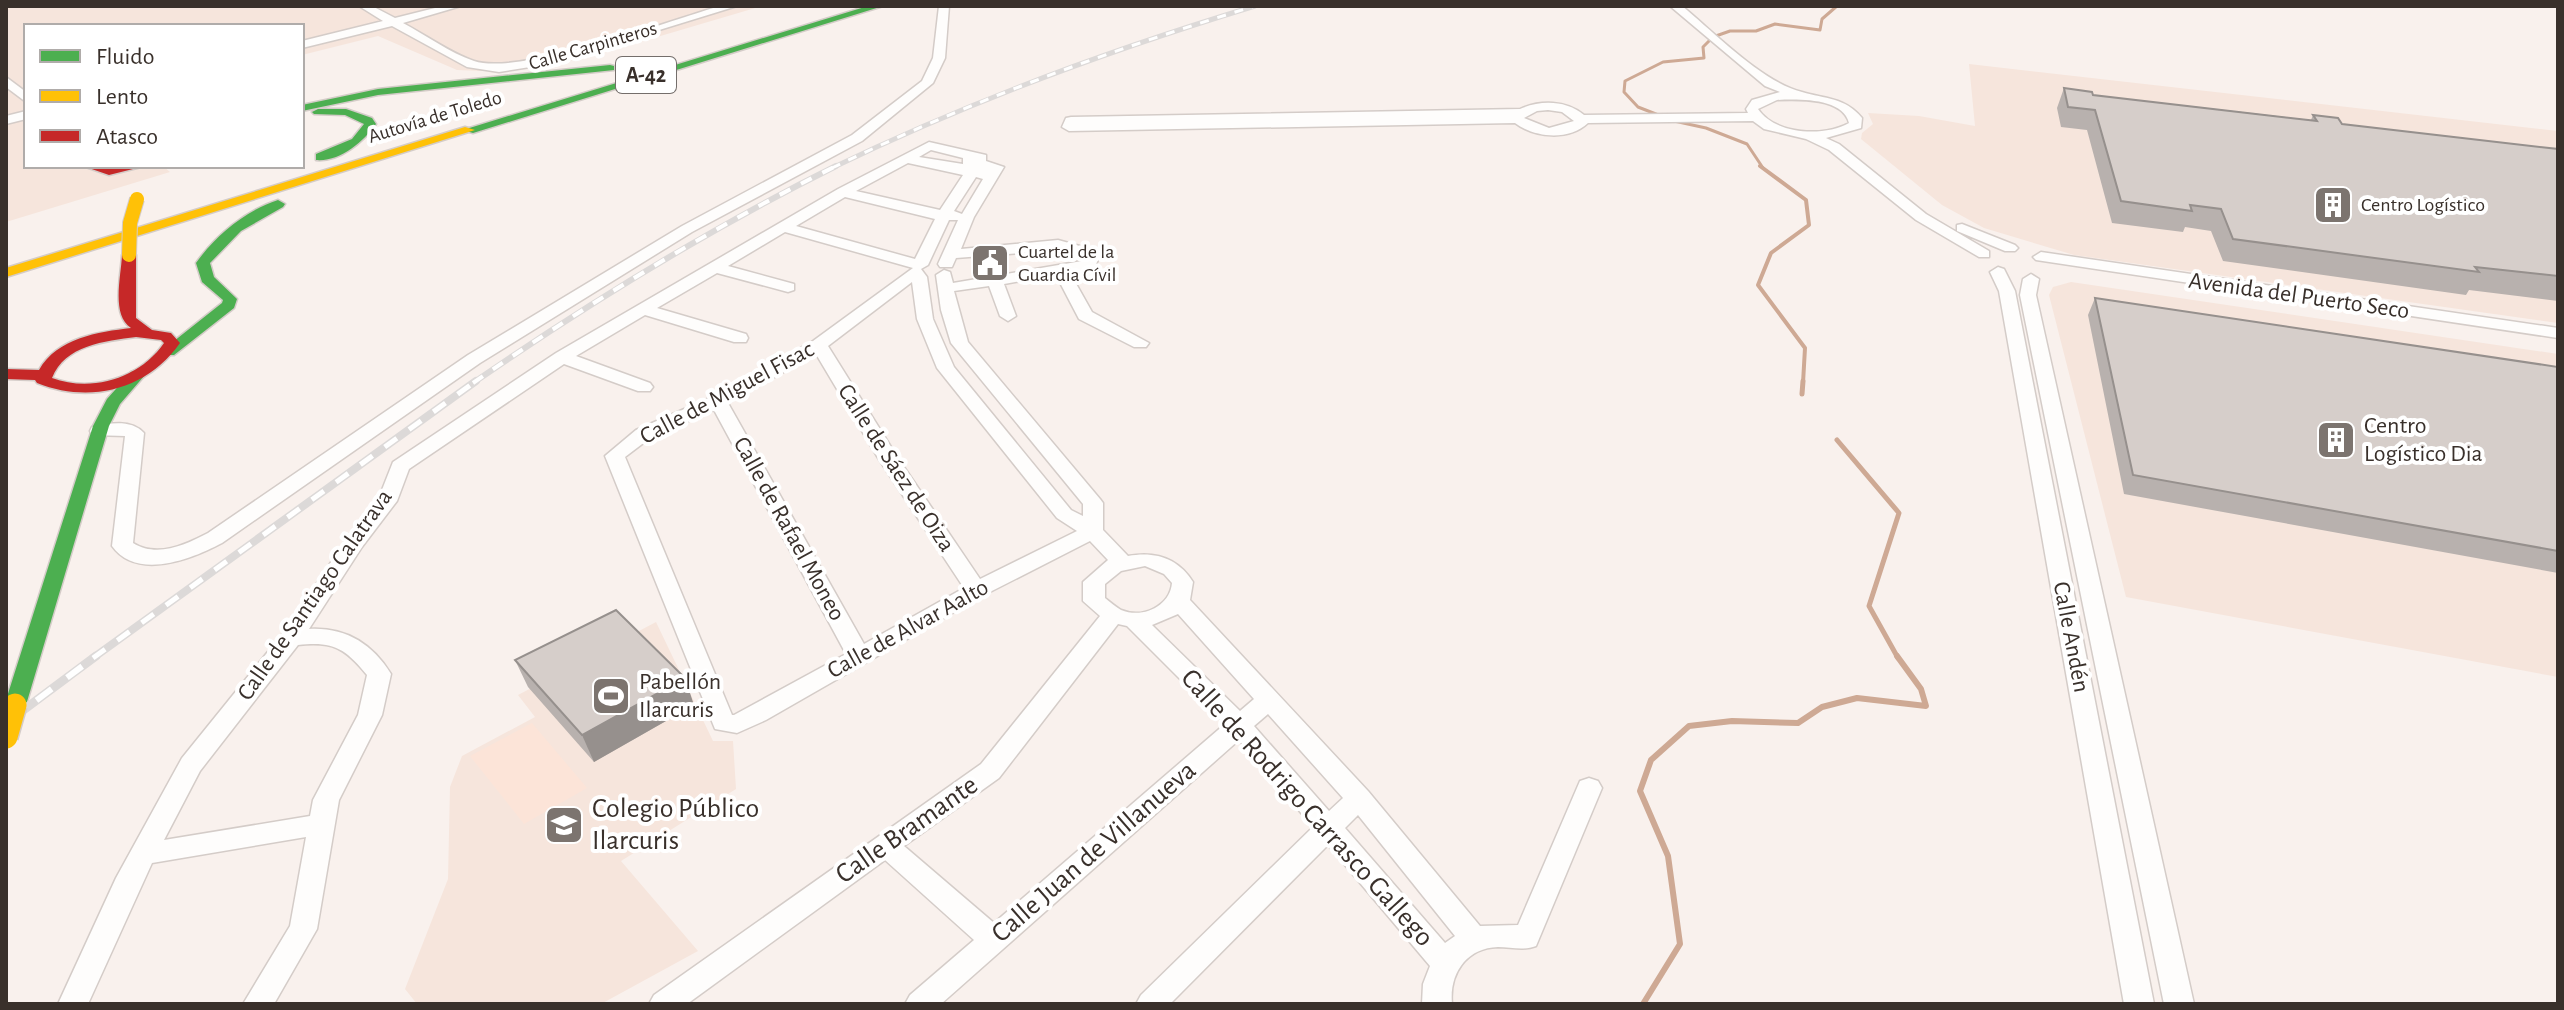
<svg xmlns="http://www.w3.org/2000/svg" width="2564" height="1010" font-family="'Alegreya Sans',sans-serif">
<style>
.built{fill:#f6e5dc}
.green{fill:#fce4d8}
.lines{fill:none;stroke-linecap:round;stroke-linejoin:round}
.stream-far3{stroke:#cea994;stroke-width:3}
.stream-far2{stroke:#cea994;stroke-width:4}
.stream-far1{stroke:#cea994;stroke-width:5}
.stream{stroke:#cea994;stroke-width:6}
.street-casing{stroke:#d4ccc8;stroke-width:3}
.fast-casing{stroke:#d4ccc8;stroke-width:3}
.slow-casing{stroke:#d4ccc8;stroke-width:3}
.jam-casing{stroke:#d4ccc8;stroke-width:3}
.street{fill:#fefdfc;fill-rule:evenodd}
.fast{fill:#4caf50;fill-rule:evenodd}
.slow{fill:#ffc107;fill-rule:evenodd}
.jam{fill:#c62828;fill-rule:evenodd}
.rail-far3-casing{stroke:#dcd9d8;stroke-width:5}
.rail-far2-casing{stroke:#dcd9d8;stroke-width:6}
.rail-far1-casing{stroke:#dcd9d8;stroke-width:8}
.rail-casing{stroke:#dcd9d8;stroke-width:9}
.rail-far3{stroke:#fff;stroke-width:3;stroke-dasharray:9;stroke-linecap:butt}
.rail-far2{stroke:#fff;stroke-width:4;stroke-dasharray:12;stroke-linecap:butt}
.rail-far1{stroke:#fff;stroke-width:5;stroke-dasharray:15;stroke-linecap:butt}
.rail{stroke:#fff;stroke-width:6;stroke-dasharray:19;stroke-linecap:butt}
.slow-bridge-far1-casing{stroke:#d4ccc8;stroke-width:16;stroke-linecap:butt}
.slow-bridge-casing{stroke:#d4ccc8;stroke-width:26;stroke-linecap:butt}
.slow-bridge-far1{stroke:#ffc107;stroke-width:14}
.slow-bridge{stroke:#ffc107;stroke-width:23}
.wall{fill:#b8b1ae}
.shaded-wall{fill:#96908d}
.building{fill:#d6ceca;stroke:#96908d;stroke-width:2}
.labels{text-anchor:middle;dominant-baseline:central;stroke-width:8;stroke-linejoin:round;paint-order:stroke}
.far-street-label{font-size:20px;fill:#39302b;stroke:#fff}
.far-poi-label{font-size:20px;fill:#39302b;stroke:#fff;text-anchor:start}
.shield{fill:#fff;stroke:#746e6b;stroke-width:2}
.shield-label{font-size:22px;font-weight:bold;fill:#39302b}
.street-label{font-size:24px;fill:#39302b;stroke:#fff}
.poi-label{font-size:24px;fill:#39302b;stroke:#fff;text-anchor:start}
.near-street-label{font-size:28px;fill:#39302b;stroke:#fff}
.near-poi-label{font-size:28px;fill:#39302b;stroke:#fff;text-anchor:start}
</style>
<rect width="100%" height="100%" fill="#f9f1ed"/>
<path class="built" d="M6 6H762L586 58 521 69 482 71 457 70 378 36 302 55V26H26V166H163L170 172 6 222Z
M1969 64 2558 131V323L2074 255 1984 228 1942 205 1861 139 1862 133 1873 124 1868 113 1919 116 1975 126Z
M2071 282 2558 354V677L2126 597 2049 295 2053 287Z
M656 622 713 741H733L736 789 621 861 698 951 601 1004H417L405 989 448 879 450 787 462 756 535 717 518 695Z"/>
<path class="green" d="M532 723 587 788 524 824 470 756Z"/>
<g class="lines">
<path class="stream-far3" d="M1661 116 1638 107 1624 92 1625 81 1663 62 1704 58 1703 47 1713 37 1730 31H1756L1775 24 1820 30 1822 19 1837 6
M1674 121 1706 128 1747 144 1763 168"/>
<path class="stream-far2" d="M1760 166 1806 200 1809 225 1771 253 1758 285 1805 348 1803 383"/>
<path class="stream-far1" d="M1802 394 1803 381
M1837 440 1899 513 1869 606 1898 658"/>
<path class="stream" d="M1643 1004 1680 944 1668 856 1640 791 1651 760 1689 726 1732 721 1798 723 1822 707 1857 698 1926 706 1921 689 1897 656"/>
<g class="street-casing">
<path id="street" d="M359 6H372L395 18 443 6H461L403 23C426 35 450 53 474 61 519 76 669 21 720 6H737L549 64 499 72 467 67 392 26 302 48V41L383 21Z
M939 6H949L945 58 933 83 862 141 692 232 480 363 222 543C192 559 137 581 112 546L125 436 92 435 90 431 92 427C110 423 131 419 144 433L133 543C157 558 185 545 208 533L468 355 682 226 852 135 922 81 933 58Z
M1670 6H1682C1715 33 1762 82 1802 92 1825 99 1845 97 1862 118L1861 128 1826 138 1839 144 1926 214 1989 251V257H1979L1916 220 1829 150 1806 139 1764 129 1753 121 1588 123C1569 141 1535 138 1515 123L1069 131 1062 127 1066 118 1071 117 1520 109C1540 100 1566 100 1584 115L1748 113 1746 109 1752 100 1780 92 1765 86ZM1777 100C1799 99 1843 98 1849 123 1824 137 1776 135 1758 109ZM1548 110 1562 112 1574 121 1549 128 1524 118 1537 111Z
M6 77 26 92V102L6 87Z
M26 111V119L6 124V116Z
M929 142 986 155V161L1004 167 974 217 961 249 1058 240 1098 251 1101 254 1094 268 1070 273 1092 312 1149 343 1146 347H1134L1079 319 1056 275 1004 284 1016 316 1008 321 1000 316 989 286 954 291 968 342 1100 499 1103 503V530L1128 556C1155 551 1178 558 1193 582L1190 600 1368 791 1480 926 1518 925 1580 781 1589 778 1598 781 1602 788 1536 946C1523 951 1511 947 1498 947 1466 948 1449 974 1452 1004H1422L1423 984 1430 966 1328 845 1170 1004H1136L1141 995 1313 827 1239 740 941 1004H905L910 995 974 940 885 860 687 1004H649L654 995 981 764 1100 616 1083 601V582L1108 560 1090 541 984 595 766 720 737 733 715 729 605 456 636 430 712 397 813 341 913 268 785 232 728 266 794 284V290L788 292 717 273 657 308 746 334 748 338 746 342H734L645 315 576 356 650 383 653 387 650 391H638L564 364 409 469 397 501 362 547 309 629C344 627 372 643 391 674L382 715 339 800 317 929 274 1004H243L290 926 306 837 152 863 88 1004H58L116 878 182 758 283 633 348 537 378 500 393 462 556 353 838 189ZM931 150 963 158V164L969 165 919 157ZM908 163 963 175 940 210 856 191ZM976 177 983 179 962 214 954 211ZM845 197 935 219 915 259 796 226ZM949 220H958L938 264 940 267H952L956 258 1058 250 1084 256 1082 261 953 283 950 272 944 270 936 275 941 310 951 343 1083 504V516L1071 510 954 367 933 319 927 277 921 269 928 265ZM912 282 917 319 937 368 1057 518 1077 531 980 579 898 458 828 346ZM816 354 878 458 964 588 864 644 728 403ZM714 410 846 654 734 715H732L625 457 650 438ZM1145 566 1164 574 1172 583C1170 606 1143 619 1121 610 1116 607 1110 602 1105 598V584L1121 571ZM1178 614 1254 699 1240 711 1152 625ZM1118 624 1127 626 1225 724 994 923 904 846 999 778ZM298 645C333 641 345 648 367 675L358 715 313 800 310 816 164 840 200 771ZM1268 714 1343 798 1329 811 1254 726ZM1358 815 1455 936 1445 943 1345 828Z
M1962 224 2015 245 2018 248 2015 251H2005L1957 231V225Z
M2041 252 2558 328V338L2036 260 2033 257Z
M1998 267 2004 269 2015 291 2154 1004H2124L1999 291 1990 272Z
M2031 274 2039 279 2036 295 2194 1004H2164L2020 295 2023 279Z"/>
</g>
<g class="fast-casing">
<path id="fast" d="M868 6H883L473 133 463 130Z
M610 65 614 66V70L378 95 302 111V105L378 89Z
M318 109H346L372 118 376 124C363 142 340 162 316 160V154L352 139 364 124 345 115 314 114 312 112Z
M278 200 285 204 283 207 241 231 210 263 214 277 237 299 234 308 174 355H164L161 352 164 349 222 303 223 300 202 282 196 263C216 235 245 211 278 200Z
M137 370 145 375 120 404 109 426 26 705 23 710 15 713 7 710 6 700 93 426 107 399 131 372Z"/>
</g>
<g class="slow-casing">
<path id="slow" d="M465 127 475 130 6 277V268Z"/>
</g>
<g class="jam-casing">
<path id="jam" d="M83 166H145L109 175Z
M129 251 136 255V318L152 330 171 333 180 343C147 390 90 404 37 383L35 380 6 379V369L39 370C57 338 98 332 131 328 111 315 121 277 122 255ZM136 337 161 340 164 343C140 378 92 393 52 378 65 345 105 341 136 337Z"/>
</g>
<use href="#street" class="street"/>
<use href="#fast" class="fast"/>
<use href="#slow" class="slow"/>
<use href="#jam" class="jam"/>
<g class="rail-far3-casing">
<path id="rail-far3" d="M832 168C968 102 1110 50 1255 6"/>
</g>
<g class="rail-far2-casing">
<path id="rail-far2" d="M473 383C589 303 709 229 836 166"/>
</g>
<g class="rail-far1-casing">
<path id="rail-far1" d="M93 658 476 381"/>
</g>
<g class="rail-casing">
<path id="rail" d="M6 723 96 656"/>
</g>
<use href="#rail-far3" class="rail-far3"/>
<use href="#rail-far2" class="rail-far2"/>
<use href="#rail-far1" class="rail-far1"/>
<use href="#rail" class="rail"/>
<g class="slow-bridge-far1-casing">
<path id="slow-bridge-far1" d="M129 255 130 223 137 199"/>
</g>
<g class="slow-bridge-casing">
<path id="slow-bridge" d="M6 737 15 705"/>
</g>
<use href="#slow-bridge-far1" class="slow-bridge-far1"/>
<use href="#slow-bridge" class="slow-bridge"/>
</g>
<path class="wall" d="M2064 88 2093 95 2311 120 2313 115 2342 124 2558 149V301L2469 290 2466 295 2223 261 2211 231 2185 227 2183 232 2112 223 2087 130 2061 127 2057 108Z
M2095 298 2558 367V573L2124 494 2088 315Z
M515 660 694 705 594 762 528 687Z"/>
<path class="shaded-wall" d="M685 678 694 705 594 762 582 735Z"/>
<path class="building" d="M2064 88 2092 92 2093 95 2317 121 2313 115 2338 118 2342 124 2558 149V276L2475 267 2479 272 2233 239 2221 209 2190 205 2192 211 2121 201 2095 110 2068 107Z
M2095 298 2558 367V551L2133 475Z
M616 610 685 678 582 735 515 660Z"/>
<defs>
<g id="building-square" transform="scale(2)"><rect x="-9" y="-9" width="18" height="18" rx="4" fill="#7c746f" stroke="#fff"/><path d="M-4-6H4V6H1V3H-1V6H-4ZM-2.5-4.3h1.7v1.8h-1.7ZM.8-4.3h1.7v1.8H.8ZM-2.5-1h1.7V.8h-1.7ZM.8-1h1.7V.8H.8Z" fill="#fff"/></g>
<g id="civic-square" transform="scale(2)"><rect x="-9" y="-9" width="18" height="18" rx="4" fill="#7c746f" stroke="#fff"/><path d="M-.6-6.5H3V-4.5H.6V-3L4-1V1h2V6H-6V1h2V-1L-.6-3ZM-1.2 2.5V6h2.4V2.5Z" fill="#fff"/></g>
<g id="stadium-square" transform="scale(2)"><rect x="-9" y="-9" width="18" height="18" rx="4" fill="#7c746f" stroke="#fff"/><path d="M0-5a6.5 5 0 1 0 0 10a6.5 5 0 1 0 0-10ZM-3.5-1.8h7v3.6h-7Z" fill="#fff"/></g>
<g id="school-square" transform="scale(2)"><rect x="-9" y="-9" width="18" height="18" rx="4" fill="#7c746f" stroke="#fff"/><path d="M0-5L7-2L0 1L-7-2ZM-4 1L0 2.5L4 1V4Q0 6-4 4Z" fill="#fff"/></g>
</defs>
<g fill-rule="evenodd">
<use href="#building-square" x="2333" y="205"/>
<use href="#civic-square" x="990" y="263"/>
<use href="#building-square" x="2336" y="440"/>
<use href="#stadium-square" x="611" y="696"/>
<use href="#school-square" x="564" y="825"/>
</g>
<g class="labels">
<g class="far-street-label">
<text transform="translate(593 46) rotate(-16)">Calle Carpinteros</text>
<text transform="translate(435 117) rotate(-17)">Autovía de Toledo</text>
</g>
<g class="far-poi-label">
<text x="2361" y="205">Centro Logístico</text>
<text x="1018" y="252">Cuartel de la<tspan x="1018" dy="23">Guardia Cívil</tspan></text>
</g>
<rect class="shield" x="616" y="57" width="60" height="36" rx="6"/>
<g class="shield-label">
<text x="646" y="75">A-42</text>
</g>
<g class="street-label">
<text transform="translate(2299 296) rotate(8)">Avenida del Puerto Seco</text>
<text transform="translate(727 393) rotate(-28)">Calle de Miguel Fisac</text>
<text transform="translate(896 468) rotate(57)">Calle de Sáez de Oiza</text>
<text transform="translate(789 529) rotate(61)">Calle de Rafael Moneo</text>
<text transform="translate(315 595) rotate(-55)">Calle de Santiago Calatrava</text>
<text transform="translate(908 629) rotate(-29)">Calle de Alvar Aalto</text>
<text transform="translate(2071 637) rotate(79)">Calle Andén</text>
</g>
<g class="poi-label">
<text x="2364" y="426">Centro<tspan x="2364" dy="28">Logístico Dia</tspan></text>
<text x="639" y="682">Pabellón<tspan x="639" dy="28">Ilarcuris</tspan></text>
</g>
<g class="near-street-label">
<text transform="translate(1307 808) rotate(48)">Calle de Rodrigo Carrasco Gallego</text>
<text transform="translate(907 830) rotate(-35)">Calle Bramante</text>
<text transform="translate(1094 852) rotate(-41)">Calle Juan de Villanueva</text>
</g>
<g class="near-poi-label">
<text x="592" y="809">Colegio Público<tspan x="592" dy="32">Ilarcuris</tspan></text>
</g>
</g>
<rect width="2564" height="1010" fill="none" stroke="#39302b" stroke-width="16"/>
<rect x="24" y="24" width="280" height="144" fill="#ffffff" stroke="#b0acaa" stroke-width="2"/>
<rect x="40" y="50" width="40" height="12" fill="#4caf50" stroke="#b0acaa" stroke-width="2"/>
<text x="96" y="64" font-size="24" fill="#39302b">Fluido</text>
<rect x="40" y="90" width="40" height="12" fill="#ffc107" stroke="#b0acaa" stroke-width="2"/>
<text x="96" y="104" font-size="24" fill="#39302b">Lento</text>
<rect x="40" y="130" width="40" height="12" fill="#c62828" stroke="#b0acaa" stroke-width="2"/>
<text x="96" y="144" font-size="24" fill="#39302b">Atasco</text>
</svg>
